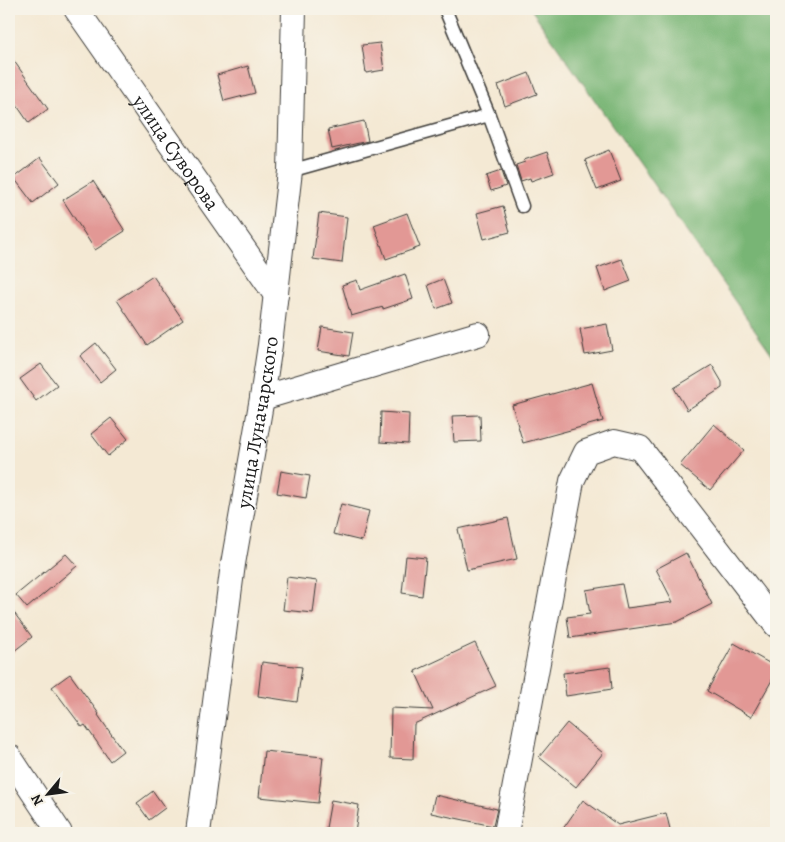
<svg xmlns="http://www.w3.org/2000/svg" width="785" height="842" font-family="Alegreya,serif">
<style>
.forest{fill:#78b575;stroke:#4a6848}
.building{fill:#e29895}
.lines{fill:none;stroke-linecap:round;stroke-linejoin:round}
.lane-casing{stroke:#3c3b38;stroke-width:15}
.street-casing{stroke:#3c3b38;stroke-width:26}
.lane{stroke:#fff;stroke-width:12}
.street{stroke:#fff;stroke-width:24}
.labels{text-anchor:middle;dominant-baseline:central;stroke-width:4;stroke-linejoin:round;paint-order:stroke}
.street-label{font-size:20px;fill:#1c1c1c;stroke:#f7f3e8}
</style>
<rect width="100%" height="100%" fill="#f7f3e8"/>
<filter id="ink" filterUnits="userSpaceOnUse"><feTurbulence type="fractalNoise" baseFrequency=".02" numOctaves="2"/><feDisplacementMap in="SourceGraphic" scale="10" xChannelSelector="R" yChannelSelector="G"/><feConvolveMatrix kernelMatrix="1 2 1 2 8 2 1 2 1" color-interpolation-filters="sRGB"/></filter>
<filter id="wash" filterUnits="userSpaceOnUse"><feTurbulence type="fractalNoise" baseFrequency=".0096" numOctaves="4" result="noise"/><feDisplacementMap in="SourceGraphic" scale="20" xChannelSelector="R" yChannelSelector="G"/><feGaussianBlur stdDeviation="1.12" result="paint"/><feColorMatrix in="noise" values="0 0 0 0 0 0 0 0 0 0 0 0 0 0 0 0 0 1.4 0 .05"/><feComposite in="paint" operator="in"/></filter>
<g filter="url(#wash)">
<rect width="100%" height="100%" fill="#f4e9d4"/>
<path class="forest" d="M531 9H776V360Z"/>
<g id="blocks">
<path class="building" d="M380 43 384 70 366 73 362 45Z
M9 54 48 109 29 123 9 94Z
M248 66 255 93 224 101 217 75Z
M529 73 537 94 505 106 498 85Z
M364 121 368 141 332 149 328 129Z
M609 150 621 181 597 190 585 160Z
M547 152 554 173 531 181 530 178 521 181 516 165 525 162 524 160Z
M40 158 59 183 33 203 14 178Z
M501 171 506 186 491 191 486 176Z
M93 181 125 231 95 250 63 200Z
M503 206 510 232 484 239 477 213Z
M319 213 347 217 342 263 313 259Z
M407 213 420 247 386 259 374 225Z
M622 259 631 281 605 291 597 268Z
M405 274 413 299 383 309V307L351 316 342 285 357 280 360 290Z
M153 276 183 320 147 345 117 300Z
M443 279 452 303 436 309 428 285Z
M607 324 612 350 585 355 580 329Z
M322 327 353 332 349 356 318 351Z
M96 343 116 369 100 382 80 356Z
M41 364 57 385 36 401 20 379Z
M712 365 722 382V388L687 410 674 388Z
M592 383 603 421 523 443 512 405Z
M381 412 409 414 408 444 380 442Z
M480 415 481 441 454 442 452 416Z
M111 418 128 439 108 456 91 434Z
M714 424 744 450 710 490 680 465Z
M281 471 310 476 306 498 277 493Z
M341 504 369 511 362 541 333 534Z
M508 518 517 559 467 570 458 529Z
M686 553 712 604 677 622 570 638 567 617 590 614 586 590 622 584 627 608 673 602 656 569Z
M66 554 77 566 27 608 16 595Z
M406 556 426 558 422 596 402 593Z
M287 577 317 581 313 613 283 610Z
M9 606 32 637 9 655Z
M475 643 496 686 414 724 413 759 390 758 391 708 433 710 415 671Z
M734 643 776 667V673L751 717 707 691Z
M262 662 302 667 297 702 258 696Z
M610 667 612 689 566 696 563 673Z
M70 674 99 714 98 715 123 751 110 761 85 725 82 727 52 687Z
M567 723 603 753 576 787 539 757Z
M264 751 323 757 318 803 259 797Z
M153 791 165 808 149 820 137 803Z
M435 795 497 809 493 826 431 813Z
M331 800 359 805 355 833 326 828Z
M583 800 618 825 666 813 671 833H560Z"/>
</g>
</g>
<g filter="url(#ink)">
<use href="#blocks" fill-opacity="0" stroke="#3c3b38" stroke-width="1"/>
<g class="lines">
<g class="lane-casing">
<path id="lane" d="M445 9 489 115 522 206
M290 171 489 115"/>
</g>
<g class="street-casing">
<g id="street">
<path id="s1" d="M76 9 276 295"/>
<path d="M262 398 478 334"/>
<path d="M9 756 60 833"/>
<path id="s2" d="M198 833 233 564 262 398 270 345 290 171 294 9"/>
<path d="M506 833 572 481 586 452 614 442 640 448 776 625"/>
</g>
</g>
<use href="#lane" class="lane"/>
<use href="#street" class="street"/>
</g>
</g>
<g class="labels">
<g class="street-label">
<text stroke="none"><textPath href="#s1" startOffset="175">улица Суворова</textPath></text>
<text stroke="none"><textPath href="#s2" startOffset="415">улица Луначарского</textPath></text>
</g>
</g>
<rect width="785" height="842" fill="none" stroke="#f7f3e8" stroke-width="30"/>
<g transform="translate(48 794) rotate(241)" stroke="#f7f3e8" stroke-width="4" paint-order="stroke">
<path d="M0-4L9 19L0 12L-9 19Z" fill="#1c1c1c"/>
<text y="-8" font-size="14" font-weight="bold" text-anchor="middle" fill="#1c1c1c">N</text>
</g>
</svg>
